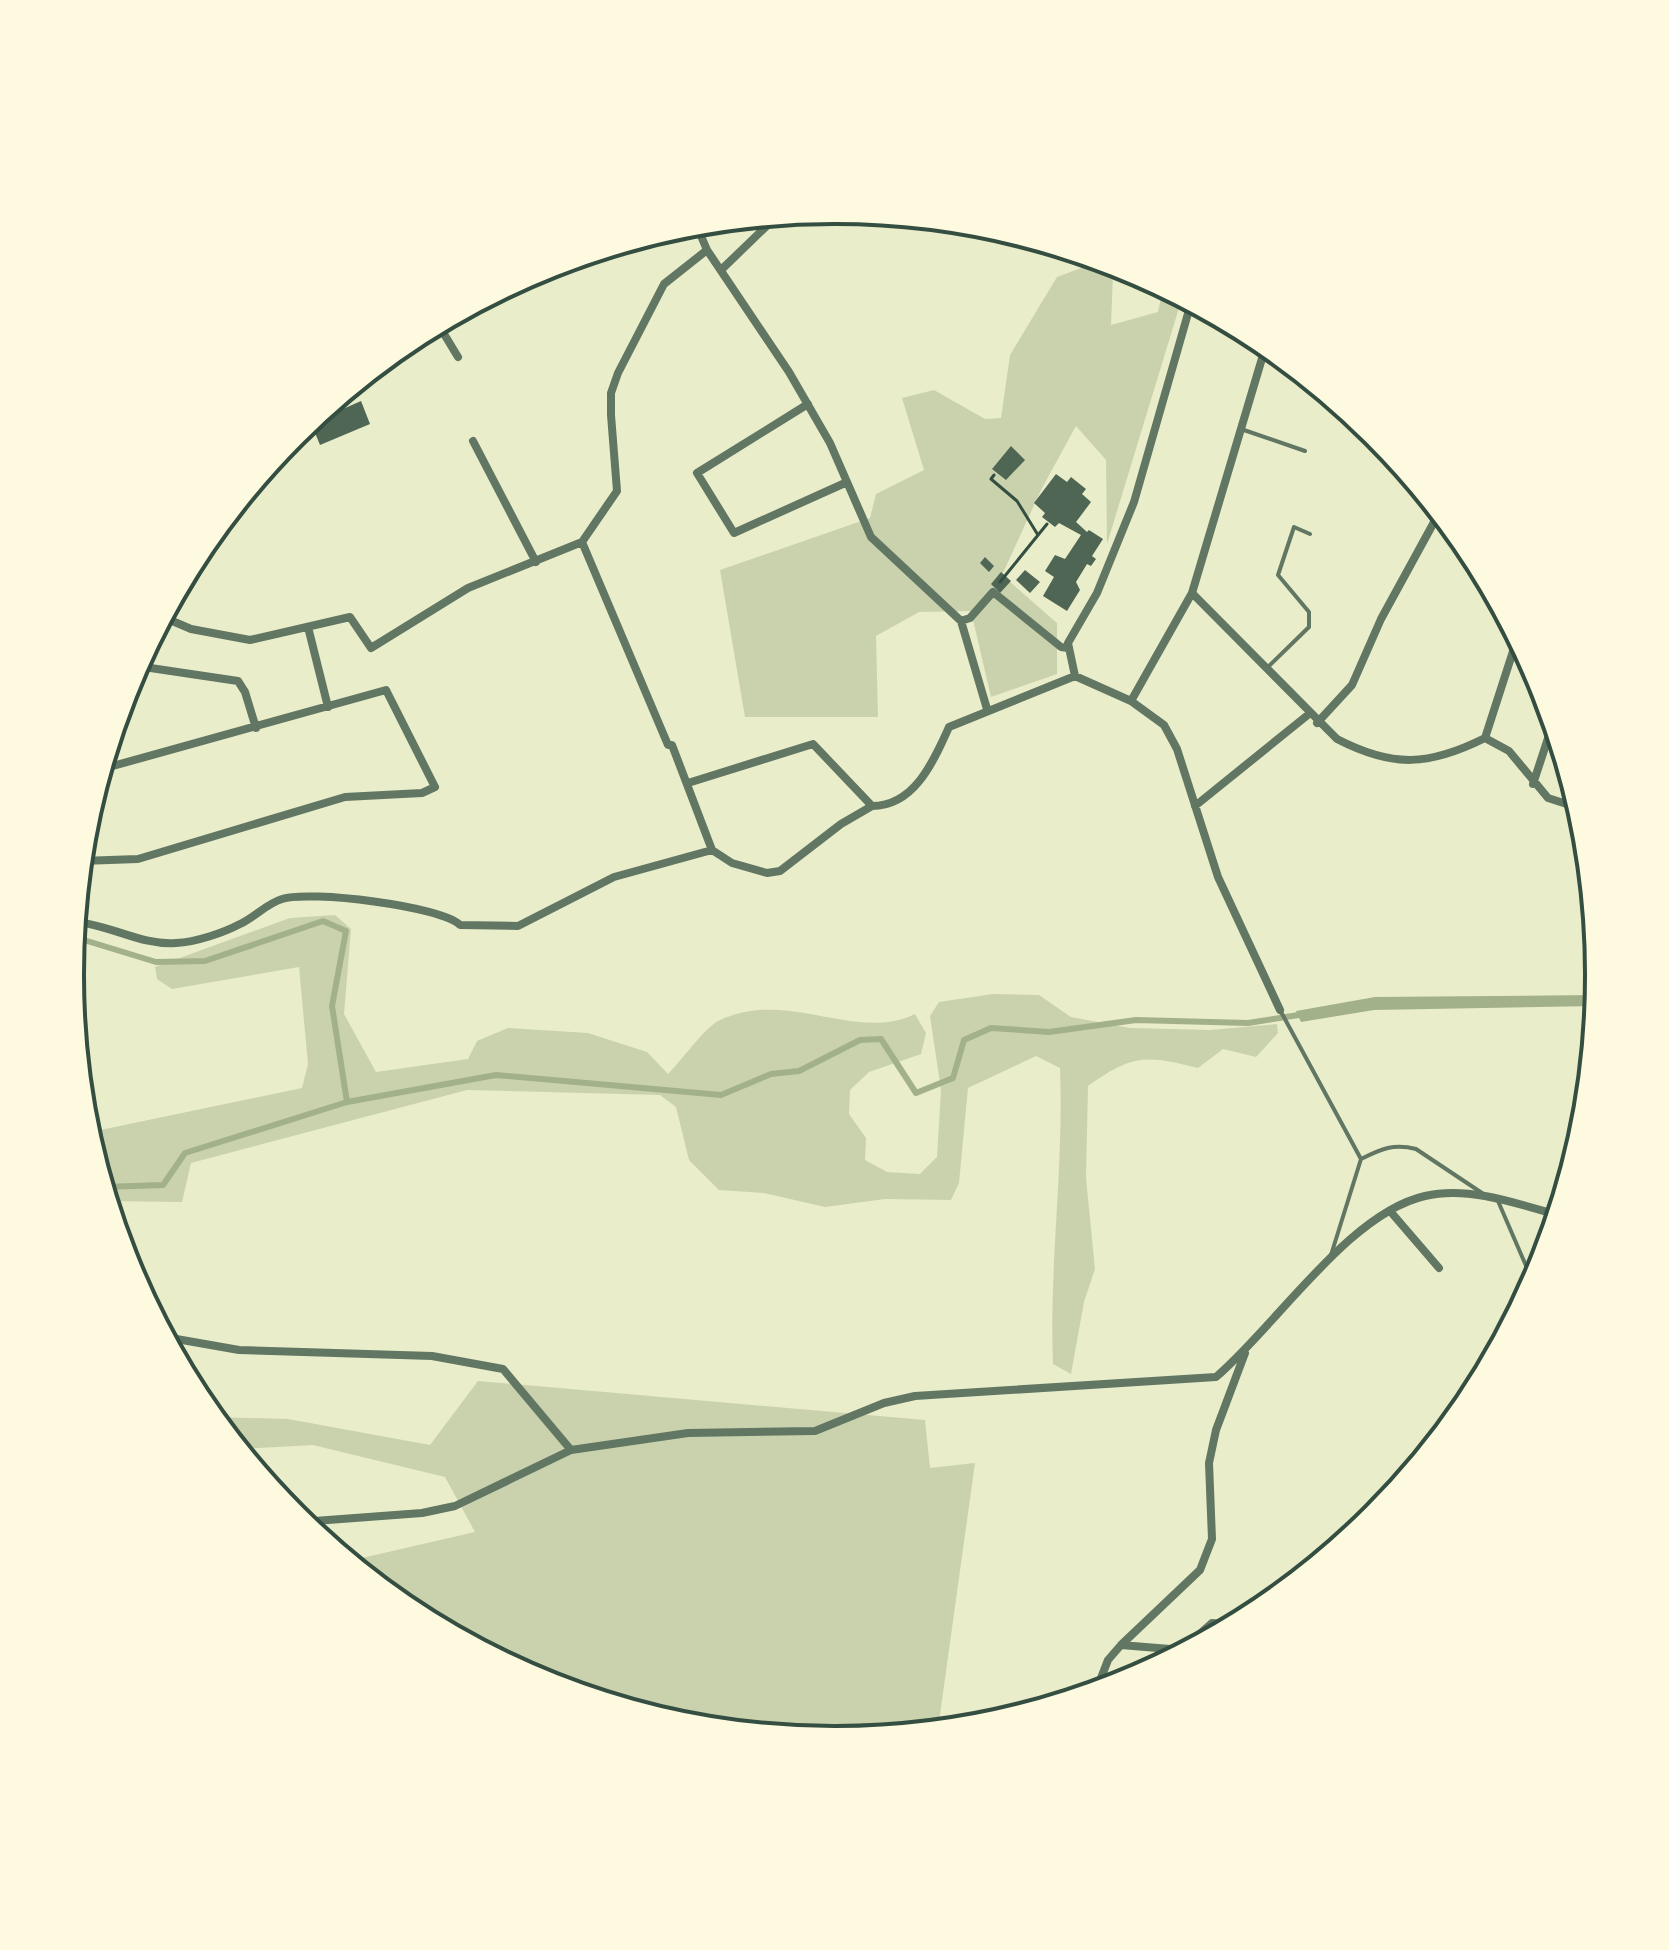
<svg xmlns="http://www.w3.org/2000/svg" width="1669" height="1950" font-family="'Noto Serif',serif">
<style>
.green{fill:#cad2ad}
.water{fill:#a3b18a}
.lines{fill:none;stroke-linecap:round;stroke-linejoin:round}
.stream{stroke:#a3b18a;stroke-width:6}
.building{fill:#4f6655}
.path{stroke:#344e41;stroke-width:3}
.service{stroke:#617663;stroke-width:4}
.minor{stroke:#617663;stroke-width:8}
.rim{fill:none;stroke:#344e41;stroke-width:4}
</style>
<rect width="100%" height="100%" fill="#e9edc9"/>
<path class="green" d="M1100 261 1113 274 1111 325 1158 312 1163 288 1182 298 1107 544 1106 460 1076 426 1041 490 1002 575 1057 623V674L991 697 971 611 919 612 876 636 878 717H745L720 570 870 518 876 494 924 470 902 398 934 390 985 419 1001 418 1010 355 1057 277Z
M335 915 351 929 344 1014 376 1072 468 1059 477 1041 508 1028 588 1033 647 1052 668 1074C681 1061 705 1027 720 1020 790 988 855 1043 915 1014L926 1033 921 1054 869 1072 850 1090 849 1114 866 1138 865 1160 887 1172 920 1174 937 1157 941 1090 930 1016 939 1002 993 994 1039 995 1071 1017 1130 1028 1210 1030 1277 1024 1278 1033 1256 1057 1223 1049 1198 1068C1146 1055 1133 1054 1088 1086L1086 1178 1095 1269 1084 1302 1071 1374 1053 1364C1049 1264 1064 1168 1060 1068L1036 1056 968 1088 959 1183 951 1200 885 1199 825 1207 764 1193 719 1190 689 1160 676 1107 660 1095 467 1090 191 1163 182 1202 108 1201 92 1147 91 1132 302 1088 308 1064 299 967 172 989 157 979 155 967 290 918Z
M478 1381 925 1420 930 1468 975 1463 938 1729 834 1739 685 1725 542 1681 409 1610 349 1561 475 1532 445 1477 313 1445 239 1449 213 1417 288 1419 430 1445Z"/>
<path class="water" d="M1597 995 1596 1006 1374 1010 1301 1022 1296 1011 1375 997Z"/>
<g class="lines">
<path class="stream" d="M74 937 156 962 205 961 323 921 346 931 332 1006 347 1102 496 1075 721 1095 771 1074 799 1071 860 1040 881 1039 916 1093 953 1078 964 1040 991 1028 1049 1032 1136 1020 1248 1023 1305 1014
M104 1187 163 1185 185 1153 347 1102"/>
</g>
<path class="building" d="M361 401 370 424 320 445 311 423Z
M1011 446 1025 460 1006 480 992 469Z
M1056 474 1067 482 1071 477 1086 489 1082 494 1091 502 1076 522 1087 532 1089 530 1103 539 1092 556 1096 559 1091 566 1087 564 1076 582 1080 590 1067 611 1043 596 1054 577 1045 571 1055 555 1065 559 1081 535 1059 523 1055 527 1042 517 1045 513 1034 503Z
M985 557 994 566 989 572 980 563Z
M1025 570 1040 582 1030 593 1016 580Z
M1001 572 1011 581 1000 593 991 584Z"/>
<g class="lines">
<path class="path" d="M994 475 991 479 1017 501 1038 535
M1000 582 1047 524"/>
<path class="service" d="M1241 429 1305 451
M1268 667 1309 627V612L1278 575 1294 527 1310 534
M1280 1010 1361 1159 1331 1255
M1361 1159C1381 1149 1394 1143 1416 1149L1482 1193
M1498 1201 1527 1268 1535 1278"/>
<path class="minor" d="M696 224 707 250 789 372 830 443 871 537 961 621 987 709
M721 270 777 216
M1191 303 1134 502 1097 593 1068 643 1075 676 1131 701 1164 725 1177 749 1218 877 1280 1010
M438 324 458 357
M808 404 697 473 734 533 845 483
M473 441 536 562
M582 542 668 745H672L712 850 732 863 767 873 780 871 841 824 872 806 813 744 688 783
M1192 593 1337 739C1393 768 1429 766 1485 738L1509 751 1548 798 1579 808
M163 617 191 629 250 640 350 617 371 648 468 588 582 542 617 491 611 415V393L618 373 664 284 707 250
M169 621 210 552 207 540
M961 621 970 618 993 592 1061 647 1068 648
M308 627 328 707
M137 666 238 681 245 692 256 728
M1131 701 1192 593 1266 345
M1317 723 1352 685 1381 619 1439 513
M1485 738 1517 639
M1533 784 1553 723
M872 806C915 806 934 760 949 727L1075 676
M1195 806 1309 714
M81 861 138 859 345 797 422 793 435 787 386 690 102 769
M75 922C109 924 142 946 176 943 196 942 223 933 240 924 255 917 266 904 282 899 309 890 441 906 460 925L518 926 614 877 712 850
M1390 1211 1439 1268
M165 1337 239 1350 432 1356 503 1369 571 1450
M301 1522 422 1513 455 1506 571 1450 688 1433 815 1431 884 1403 915 1396 1216 1377C1276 1326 1349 1213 1425 1196 1468 1186 1516 1203 1557 1215
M1121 1645 1182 1650 1212 1623 1233 1625
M1096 1691 1108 1660 1121 1645 1200 1570 1212 1539 1209 1463 1216 1430 1245 1353"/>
</g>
<path d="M0 0H1669V1950H0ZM834 224H835A750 750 0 0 1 1585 974V976A750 750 0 0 1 835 1726H834A750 750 0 0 1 84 976V974A750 750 0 0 1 834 224Z" fill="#fefae0" fill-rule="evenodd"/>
<path class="rim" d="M834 224H835A750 750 0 0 1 1585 974V976A750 750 0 0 1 835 1726H834A750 750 0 0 1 84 976V974A750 750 0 0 1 834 224Z"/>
</svg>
